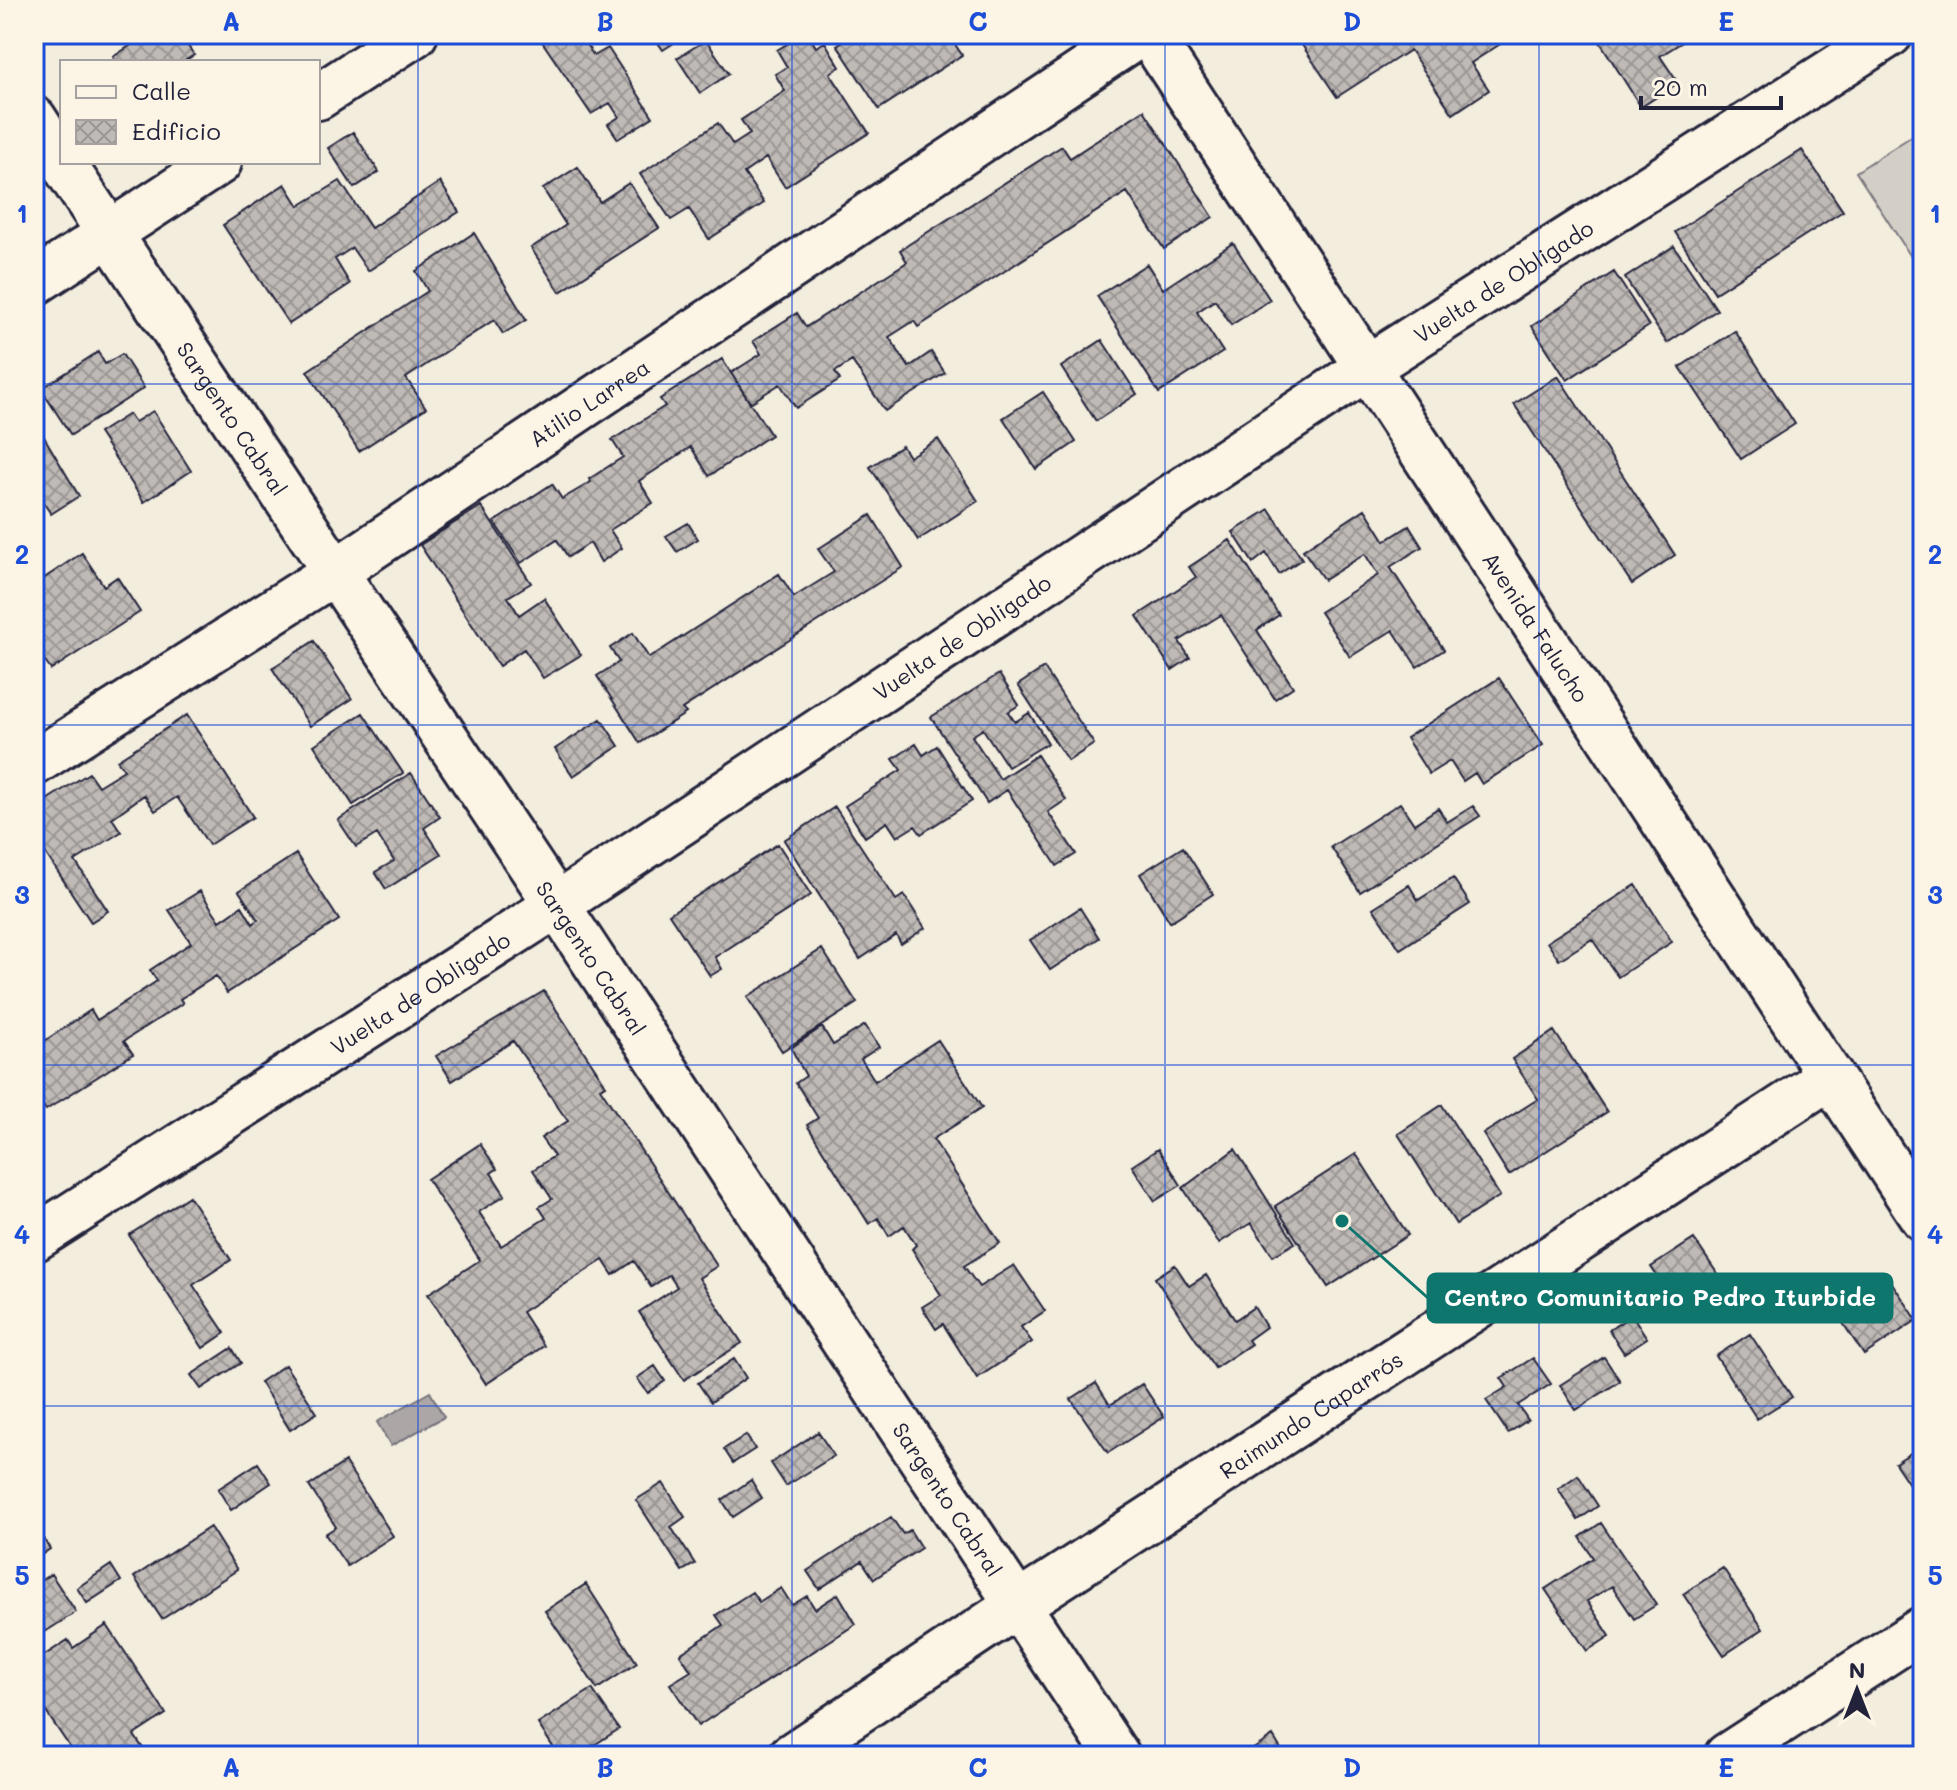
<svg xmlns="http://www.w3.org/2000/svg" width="1957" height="1790" font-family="Mali,sans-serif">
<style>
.grass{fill:#d4cfc6;stroke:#7b7880;stroke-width:2}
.water{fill:#aca7a6;stroke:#75727b;stroke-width:2}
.building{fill:url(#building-cross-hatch);stroke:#22223b;stroke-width:2}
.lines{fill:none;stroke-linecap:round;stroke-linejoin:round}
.minor-casing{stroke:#22223b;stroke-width:50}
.minor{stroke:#fcf5e5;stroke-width:44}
.grid{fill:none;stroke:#1d4ed8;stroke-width:2;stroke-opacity:0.55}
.labels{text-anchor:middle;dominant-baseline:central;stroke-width:8;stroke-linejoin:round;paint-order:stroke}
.street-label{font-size:22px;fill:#22223b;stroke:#fcf5e5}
.leader{fill:none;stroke:#0f766e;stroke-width:3}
.callout-dot{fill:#0f766e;stroke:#fcf5e5;stroke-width:3}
.callout{fill:#0f766e;stroke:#0f766e;stroke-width:3}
.callout-label{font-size:24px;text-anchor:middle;font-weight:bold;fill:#fff}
.neatline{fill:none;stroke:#1d4ed8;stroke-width:3}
.grid-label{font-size:26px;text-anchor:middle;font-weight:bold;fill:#1d4ed8}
</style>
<defs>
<pattern id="building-cross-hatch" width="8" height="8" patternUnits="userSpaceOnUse" patternTransform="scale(2)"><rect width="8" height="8" fill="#bfbab6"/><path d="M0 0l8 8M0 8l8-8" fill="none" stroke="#9b9795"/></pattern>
</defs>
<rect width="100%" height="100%" fill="#f3edde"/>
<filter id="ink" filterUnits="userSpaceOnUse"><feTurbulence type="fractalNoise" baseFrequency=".0125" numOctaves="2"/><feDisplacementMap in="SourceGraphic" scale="16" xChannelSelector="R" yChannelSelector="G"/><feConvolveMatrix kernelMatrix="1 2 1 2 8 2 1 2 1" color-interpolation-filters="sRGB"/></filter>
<g filter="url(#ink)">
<path class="grass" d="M1923 129V275L1856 172Z"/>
<path class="water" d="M430 1392 444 1417 391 1446 377 1422Z"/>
<path class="building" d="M124 34H180L194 55 183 62H116L113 57 131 45Z
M537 34H579L594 56 608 48 653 117 618 139 608 124 619 117 610 103 591 114Z
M652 34H688L663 50Z
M803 34H808L816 47 825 42 840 67 830 73 869 133 785 187 766 158 744 173 764 203 709 239 689 209 671 220 640 174 718 123 733 145 750 134 741 120 785 91 775 74 787 67 777 50Z
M854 34H948L962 55 879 109 837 45Z
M1312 34H1412L1418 44 1434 34H1509L1511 37 1471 63 1489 90 1453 114 1410 50 1337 97 1300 42Z
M1595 34H1695L1660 56 1678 83 1641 107Z
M706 40 729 74 700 93 677 58Z
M1144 110 1213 217 1164 249 1127 192 918 327 914 321 889 337 909 367 931 352 945 373 885 411 852 361 835 372 840 380 796 408 780 384 750 403 731 373 761 354 753 341 797 313 806 327 907 262 900 250 1062 146 1070 158Z
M353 132 379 172 354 188 328 148Z
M1802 150 1843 211 1715 293 1675 232Z
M578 167 600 202 629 183 659 228 560 292 531 248 566 225 543 189Z
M340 181 371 228 440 182 459 212 368 271 352 248 335 259 350 284 289 324 223 225 285 184 299 206Z
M474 233 526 320 503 334 494 320 406 378 426 408 359 451 307 371 428 291 416 271Z
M1233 243 1270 300 1231 325 1215 300 1197 312 1223 352 1159 393 1097 296 1147 264 1163 289Z
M1674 246 1717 310 1667 343 1625 278Z
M1614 272 1649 326 1567 380 1532 326Z
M1735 331 1795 424 1741 459 1680 367Z
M1102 340 1137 394 1096 421 1061 367Z
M98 352 105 364 122 354 144 388 71 435 41 389Z
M722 359 771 435 709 476 691 447 639 481 653 503 610 530 622 548 601 562 590 543 568 557 557 540 521 563 494 522 552 484 562 499 591 482 589 479 623 457 612 440 665 406 660 399Z
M1558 376 1675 555 1632 584 1514 404Z
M1043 392 1076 442 1036 469 1003 418Z
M153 411 191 471 144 502 99 433 129 414 135 422Z
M34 420 79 496 51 514 34 489Z
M938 439 978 501 918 540 870 467 902 446 909 457Z
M481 506 531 583 508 597 519 615 544 598 581 655 543 678 524 649 499 666 420 545Z
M1269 509 1302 559 1279 574 1266 553 1253 563 1233 532Z
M1365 509 1385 541 1409 526 1422 547 1390 567 1444 650 1417 667 1393 630 1350 657 1320 612 1378 575 1365 554 1324 580 1303 550Z
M871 515 903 567 682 709 686 713 640 743 597 676 619 662 610 648 633 633 649 658 779 574 794 597 834 572 818 549Z
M688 523 698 539 677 552 666 536Z
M1230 540 1279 615 1257 630 1293 687 1275 699 1221 615 1179 641 1190 658 1172 670 1137 616 1196 577 1189 567Z
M82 553 104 586 117 577 140 612 51 670 34 646V585Z
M314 641 352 699 310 726 272 668Z
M1044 668 1094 744 1068 761 1018 685Z
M999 674 1019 705 1008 712 1015 722 1029 713 1048 743 1008 767 983 729 972 736 1000 779 1037 755 1066 800 1048 812 1076 854 1057 866 1007 790 987 803 931 717Z
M1499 678 1543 745 1482 784 1475 773 1463 781 1450 761 1429 774 1406 738Z
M363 713 403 773 353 805 314 745Z
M187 715 253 817 209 845 177 797 155 811 144 795 112 818 121 832 75 861 108 911 91 922 34 836V808L89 773 98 786 124 770 117 760Z
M601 719 619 746 573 776 555 749Z
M916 744 923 755 937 746 972 801 921 834 915 826 897 837 887 822 865 837 845 806 901 770 893 759Z
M411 773 440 817 424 828 441 854 386 889 375 872 394 861 377 834 356 847 338 820Z
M1400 803 1414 824 1438 808 1447 822 1473 806 1480 816 1360 892 1331 847Z
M835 807 896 900 904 895 925 928 901 944 896 935 860 959 784 840Z
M778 844 811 895 715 957 722 969 710 976 669 914Z
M1183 847 1213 894 1170 922 1140 874Z
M296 854 339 920 227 993 216 976 180 999 183 1003 124 1041 133 1054 46 1110 34 1094V1048L91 1010 97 1020 157 981 150 970 191 943 169 910 200 891 220 921 242 906 253 924 258 920 239 891Z
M1453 878 1470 904 1400 949 1373 908 1409 885 1418 900Z
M1636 885 1672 942 1618 977 1592 939 1559 960 1547 942Z
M1080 908 1099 938 1050 970 1030 940Z
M822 949 857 1003 782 1051 747 997Z
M544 991 606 1085 600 1088 717 1266 699 1278 742 1343 684 1380 639 1312 677 1287 669 1275 651 1287 634 1261 613 1275 603 1260 522 1312 544 1346 486 1384 428 1294 480 1260 427 1179 480 1144 497 1169 491 1173 505 1195 479 1212 501 1246 546 1218 539 1207 552 1199 533 1170 554 1156 541 1138 568 1121 562 1113 513 1041 452 1081 436 1056Z
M865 1025 879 1047 861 1059 875 1081 938 1040 982 1108 933 1139 1000 1243 964 1266 979 1287 1014 1265 1045 1311 1021 1327 1032 1342 977 1378 943 1324 936 1329 922 1307 941 1295 912 1249 916 1245 904 1226 889 1236 878 1218 869 1224 807 1125 818 1118 796 1083 806 1076 791 1048 822 1027 833 1045Z
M1554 1031 1607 1112 1509 1175 1483 1134 1538 1099 1512 1059Z
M1442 1105 1500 1196 1456 1224 1398 1134Z
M1158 1149 1181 1185 1155 1201 1132 1166Z
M1235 1149 1295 1243 1273 1256 1251 1223 1219 1243 1183 1188Z
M1356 1154 1408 1235 1328 1287 1275 1206Z
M189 1196 231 1260 193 1285 225 1333 203 1348 129 1235Z
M1694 1239 1729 1291 1686 1320 1651 1267Z
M1175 1265 1189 1286 1206 1275 1235 1320 1254 1307 1266 1327 1248 1340 1251 1344 1215 1368 1155 1278Z
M1892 1283 1917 1320 1864 1355 1839 1317Z
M1632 1315 1647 1338 1624 1353 1609 1330Z
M1750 1334 1792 1397 1757 1419 1716 1356Z
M232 1348 241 1363 201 1389 191 1375Z
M1604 1357 1620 1381 1576 1410 1560 1385Z
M1533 1358 1551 1384 1518 1405 1528 1420 1508 1433 1486 1400 1507 1387 1501 1378Z
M734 1359 746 1378 711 1402 698 1383Z
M285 1365 317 1413 290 1430 260 1382Z
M655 1366 665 1381 648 1393 637 1378Z
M1096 1383 1110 1405 1142 1384 1164 1417 1108 1453 1071 1399Z
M818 1432 834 1456 786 1486 771 1463Z
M746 1435 755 1449 733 1463 724 1449Z
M1923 1445V1505L1895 1463Z
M345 1462 393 1536 347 1566 325 1534 336 1527 309 1486Z
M258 1463 271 1483 231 1510 218 1489Z
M1578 1475 1598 1506 1578 1520 1558 1489Z
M751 1480 762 1498 733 1517 722 1500Z
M663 1483 685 1517 671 1527 695 1564 682 1571 636 1500Z
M891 1517 903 1534 910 1530 921 1548 874 1579 862 1561 819 1589 807 1571Z
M1601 1523 1656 1605 1634 1619 1612 1586 1587 1601 1610 1636 1587 1651 1545 1589 1593 1558 1580 1537Z
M34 1524 50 1549 34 1560Z
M210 1527 237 1570 162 1619 134 1577Z
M111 1565 121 1581 87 1603 77 1588Z
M1723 1568 1763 1629 1724 1655 1683 1594Z
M51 1574 76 1612 34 1639V1585Z
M586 1584 637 1663 597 1689 545 1611Z
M781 1588 792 1605 807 1596 815 1609 838 1594 856 1624 698 1726 670 1684 691 1671 680 1654 723 1625 716 1615 752 1592 759 1602Z
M107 1625 166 1714 134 1735 148 1756H76L44 1709 34 1714V1662L68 1640 73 1648Z
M592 1689 619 1729 577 1756H559L538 1724Z
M1273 1736 1285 1756H1243Z"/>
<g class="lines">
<g class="minor-casing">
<g id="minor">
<path id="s1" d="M1149 34 1923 1218"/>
<path d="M318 97 415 34"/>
<path d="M34 119 62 162"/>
<path id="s2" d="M62 162 557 905 1117 1756"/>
<path d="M34 283 219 162"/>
<path id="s3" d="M34 763 335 572 1140 34"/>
<path id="s4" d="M34 1239 557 905 1368 367 1890 34"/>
<path id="s5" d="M791 1756 1019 1604 1831 1076"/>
<path d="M1727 1756 1923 1629"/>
</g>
</g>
<use href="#minor" class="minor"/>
</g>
</g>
<path class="grid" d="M418 34V1756M792 34V1756M1165 34V1756M1539 34V1756M34 384H1923M34 725H1923M34 1065H1923M34 1406H1923"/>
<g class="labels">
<g class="street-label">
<text stroke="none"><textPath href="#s4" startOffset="1754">Vuelta de Obligado</textPath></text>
<text stroke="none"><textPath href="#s3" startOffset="662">Atilio Larrea</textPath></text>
<text stroke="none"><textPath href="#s2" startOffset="308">Sargento Cabral</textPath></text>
<text stroke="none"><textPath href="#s1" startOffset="708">Avenida Falucho</textPath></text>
<text stroke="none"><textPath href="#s4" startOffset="1106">Vuelta de Obligado</textPath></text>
<text stroke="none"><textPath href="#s2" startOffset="956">Sargento Cabral</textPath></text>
<text stroke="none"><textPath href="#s4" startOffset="458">Vuelta de Obligado</textPath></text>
<text stroke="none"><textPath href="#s5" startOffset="622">Raimundo Caparrós</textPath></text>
<text stroke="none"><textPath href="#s2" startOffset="1604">Sargento Cabral</textPath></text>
</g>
</g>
<path class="leader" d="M1342 1221L1428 1298"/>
<circle class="callout-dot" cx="1342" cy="1221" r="8"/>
<rect class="callout" x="1428" y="1274" width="464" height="48" rx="8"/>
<g class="callout-label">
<text x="1660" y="1306">Centro Comunitario Pedro Iturbide</text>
</g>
<rect width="1957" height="1790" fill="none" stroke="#fcf5e5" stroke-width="88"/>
<rect x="60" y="60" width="260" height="104" fill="#fcf5e5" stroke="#a5a1a1" stroke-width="2"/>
<rect x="76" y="86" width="40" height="12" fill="#fcf5e5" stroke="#a5a1a1" stroke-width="2"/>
<text x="132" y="100" font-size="24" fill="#22223b">Calle</text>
<rect x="76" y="120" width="40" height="24" fill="url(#building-cross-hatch)" stroke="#a5a1a1" stroke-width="2"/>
<text x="132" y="140" font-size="24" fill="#22223b">Edificio</text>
<g transform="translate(1857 1690)" stroke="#fcf5e5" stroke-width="6" paint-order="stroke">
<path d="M0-6L14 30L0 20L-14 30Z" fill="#22223b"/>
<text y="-12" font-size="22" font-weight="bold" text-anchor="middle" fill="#22223b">N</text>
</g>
<path d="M1641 96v12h140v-12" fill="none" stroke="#22223b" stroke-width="4"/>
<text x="1653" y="96" font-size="24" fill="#22223b" stroke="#fcf5e5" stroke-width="6" paint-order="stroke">20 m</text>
<rect x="44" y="44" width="1869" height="1702" class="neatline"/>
<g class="grid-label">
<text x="231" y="31">A</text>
<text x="605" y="31">B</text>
<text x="978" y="31">C</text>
<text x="1352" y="31">D</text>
<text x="1726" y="31">E</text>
<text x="22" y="223">1</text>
<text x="1935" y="223">1</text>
<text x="22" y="564">2</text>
<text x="1935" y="564">2</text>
<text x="22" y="904">3</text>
<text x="1935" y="904">3</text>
<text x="22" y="1244">4</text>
<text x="1935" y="1244">4</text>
<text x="22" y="1585">5</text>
<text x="1935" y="1585">5</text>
<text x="231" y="1777">A</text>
<text x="605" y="1777">B</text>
<text x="978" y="1777">C</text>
<text x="1352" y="1777">D</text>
<text x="1726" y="1777">E</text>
</g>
</svg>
